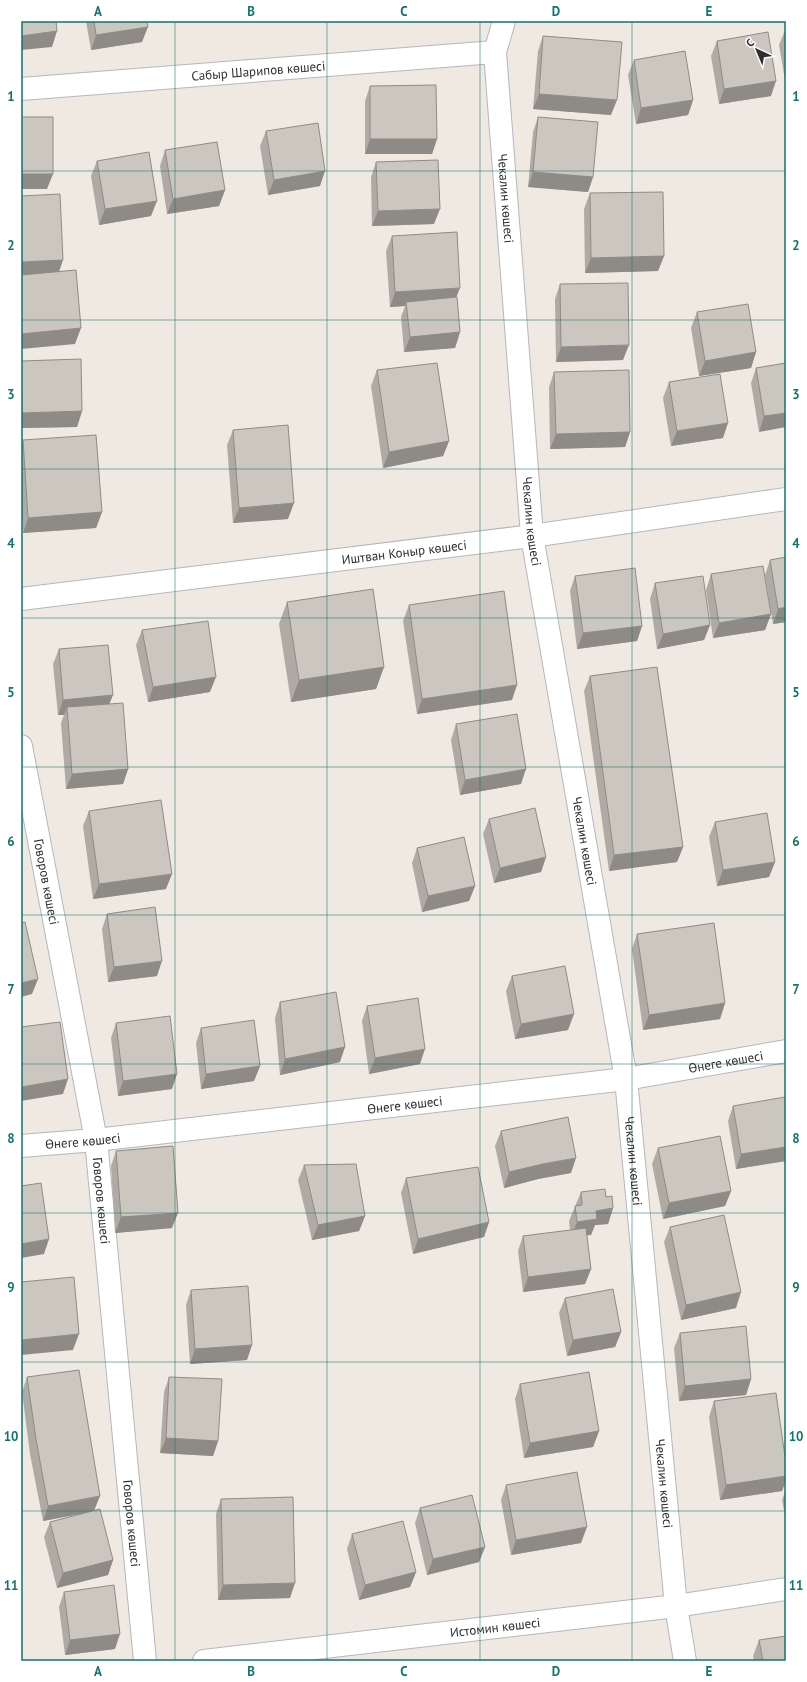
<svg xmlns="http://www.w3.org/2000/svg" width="807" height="1682" font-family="'PT Sans',sans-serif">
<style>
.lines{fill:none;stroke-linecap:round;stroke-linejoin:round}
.street-casing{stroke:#b4b7c1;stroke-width:24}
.secondary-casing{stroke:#b4b7c1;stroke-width:24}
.street{stroke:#fff;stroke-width:22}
.secondary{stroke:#fff;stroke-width:22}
.wall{fill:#afaba4}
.shaded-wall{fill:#8e8b86}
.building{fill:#cbc7bf;stroke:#8e8b86}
.grid{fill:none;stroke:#0f766e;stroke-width:1;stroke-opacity:0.55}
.labels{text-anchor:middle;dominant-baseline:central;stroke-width:3.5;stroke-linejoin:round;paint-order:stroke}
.street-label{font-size:13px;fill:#2e2e2e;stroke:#fff}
.neatline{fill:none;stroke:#0f766e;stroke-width:1.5}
.grid-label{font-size:13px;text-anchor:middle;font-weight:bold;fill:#0f766e}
</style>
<rect width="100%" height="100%" fill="#efe9e1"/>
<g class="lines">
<g class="street-casing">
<g id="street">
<path id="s1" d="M504 21 495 52 532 536 626 1079 676 1606 685 1661"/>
<path id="s2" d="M21 89 495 52"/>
<path id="s3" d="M21 746 96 1140 145 1661"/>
<path id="s4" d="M21 1146 96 1140 626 1079 786 1051"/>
<path id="s5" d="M204 1661 676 1606 786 1589"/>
</g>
</g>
<g class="secondary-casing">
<g id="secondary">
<path id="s6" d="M21 599 532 536 786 499"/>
</g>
</g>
<use href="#street" class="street"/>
<use href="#secondary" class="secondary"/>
</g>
<path class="wall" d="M86 21H147L142 42 91 50Z
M785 30H786V86L779 45Z
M543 36 611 115 533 109 538 51Z
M717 41 771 96 719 104 711 56Z
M634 60 693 100 688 115 636 124 628 75Z
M370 86 437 139 432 154H365V101Z
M538 117 593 177 588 192 528 187 533 132Z
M266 131 320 186 268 195 260 146Z
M165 150 225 190 219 206 167 214 160 166Z
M97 161 151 216 99 225 91 176Z
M376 162 434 224 372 226 371 177Z
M590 193 664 256 658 271 585 273 584 209Z
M392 236 457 297 460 332 455 348 404 352 401 317 405 306 390 307 386 251Z
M560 284 623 360 556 362 555 299Z
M697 312 756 352 751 368 699 376 691 328Z
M21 361 82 411 77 427 21 428Z
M786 363 759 432 751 383 756 368Z
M377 370 449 441 443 456 383 468 371 386Z
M554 372 630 432 625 447 550 449 549 387Z
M669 382 723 438 671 446 663 398Z
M233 430 288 519 233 523 227 445Z
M23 440 102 512 96 528 23 533 21 506V446Z
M770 560 786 622 773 624 765 575Z
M711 574 771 614 765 630 713 638 706 590Z
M575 576 642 626 637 641 577 649 570 591Z
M655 583 710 625 704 640 657 649 650 599Z
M287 602 384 667 376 689 291 702 279 624Z
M409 605 512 700 417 714 403 621Z
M142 630 210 692 148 702 136 645Z
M59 649 110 704 128 769 123 784 66 789 61 723 64 715H58L53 664Z
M590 676 683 847 677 862 609 871 584 691Z
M456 724 521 784 460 795 451 740Z
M89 811 166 889 93 899 83 826Z
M489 819 546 857 541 872 494 883 483 834Z
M715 822 775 862 769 877 717 886 709 837Z
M417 848 475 886 469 901 422 912 412 863Z
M107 914 157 976 108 982 102 929Z
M637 934 725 1003 720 1019 643 1030 632 949Z
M512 976 568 1030 515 1039 506 991Z
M280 1002 340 1062 280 1075 275 1018Z
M367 1006 420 1064 369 1074 362 1021Z
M116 1023 172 1089 118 1096 111 1038Z
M201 1028 260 1066 254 1081 201 1089 196 1043Z
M786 1105V1161L736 1169 728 1121 733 1106Z
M501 1131 571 1173 538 1179 504 1188 495 1146Z
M658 1148 731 1191 725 1206 663 1219 652 1164Z
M116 1151 172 1228 115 1233 111 1166Z
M304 1165 365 1216 359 1231 312 1240 298 1180Z
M406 1178 489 1222 484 1237 413 1254 401 1193Z
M581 1192 606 1197 613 1208 608 1224 595 1225 591 1235H586L591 1269 585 1284 523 1292 518 1251 523 1236 570 1230 569 1221Z
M670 1227 736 1308 681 1320 664 1242Z
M191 1290 247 1360 190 1364 186 1305Z
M565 1298 621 1332 615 1347 567 1356 559 1313Z
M680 1333 751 1379 746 1395 679 1401 674 1348Z
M27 1377 95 1510 113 1560 108 1575 57 1588 44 1537 50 1522 81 1514 43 1521 30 1454 22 1392Z
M169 1377 218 1441 213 1456 160 1453 164 1392Z
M520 1384 599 1431 593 1447 524 1458 515 1399Z
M714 1401 786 1464V1480L782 1491 720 1500 709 1417Z
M506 1485 581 1543 511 1555 501 1500Z
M786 1489V1521L782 1500Z
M221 1499 290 1598 218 1600 216 1514Z
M420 1508 485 1547 479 1562 427 1575 415 1523Z
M352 1534 416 1572 410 1587 359 1600 347 1549Z
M64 1592 115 1649 65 1655 59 1607Z
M759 1640 786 1661H754L753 1656Z"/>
<path class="shaded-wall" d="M148 27 142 42 91 50 96 35Z
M57 31 52 47 21 50V36Z
M776 81 771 96 719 104 724 89Z
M539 94 617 100 611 115 533 109Z
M693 100 688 115 636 124 641 108Z
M370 139H437L432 154H365Z
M325 171 320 186 268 195 274 180Z
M533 172 593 177 588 192 528 187Z
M21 174H53L47 189H21Z
M225 190 219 206 167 214 173 199Z
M157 201 151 216 99 225 105 209Z
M440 209 434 224 372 226 378 211Z
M664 256 658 271 585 273 591 258Z
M63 260 58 275 21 277V262Z
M460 288 454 303 406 302 405 306 390 307 395 292Z
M81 328 75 344 21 349V334Z
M460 332 455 348 404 352 410 337Z
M629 345 623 360 556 362 561 347Z
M756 352 751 368 699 376 705 361Z
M82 411 77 427 21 428V415L22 413Z
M786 413V427L759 432 764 416Z
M728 423 723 438 671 446 677 431Z
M630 432 625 447 550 449 556 434Z
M449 441 443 456 383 468 389 452Z
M294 503 288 519 233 523 239 508Z
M102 512 96 528 23 533 28 518Z
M786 607V622L773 624 778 609Z
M771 614 765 630 713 638 719 623Z
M710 625 704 640 657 649 663 634Z
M642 626 637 641 577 649 583 633Z
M384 667 376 689 291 702 299 680Z
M216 677 210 692 148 702 153 687Z
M517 685 512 700 417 714 422 699Z
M113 695 107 710 67 707 64 715H58L63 700Z
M128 769 123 784 66 789 72 774Z
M526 769 521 784 460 795 465 780Z
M683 847 677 862 609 871 614 855Z
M546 857 541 872 494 883 500 868Z
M775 862 769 877 717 886 723 870Z
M172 874 166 889 93 899 99 884Z
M475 886 469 901 422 912 428 896Z
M162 961 157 976 108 982 114 967Z
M38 979 32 994 21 997V983Z
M725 1003 720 1019 643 1030 649 1015Z
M574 1014 568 1030 515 1039 521 1024Z
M345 1047 340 1062 280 1075 285 1059Z
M425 1049 420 1064 369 1074 375 1058Z
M260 1066 254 1081 201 1089 206 1074Z
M177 1074 172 1089 118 1096 123 1081Z
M68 1079 63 1094 21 1101V1087Z
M786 1147V1161L736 1169 741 1154Z
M576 1158 571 1173 538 1179 504 1188 509 1172 543 1164Z
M731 1191 725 1206 663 1219 669 1203Z
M613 1208 608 1224 595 1225 591 1235 571 1237 577 1222 596 1211Z
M178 1213 172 1228 115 1233 121 1217Z
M365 1216 359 1231 312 1240 318 1225Z
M489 1222 484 1237 413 1254 418 1239Z
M49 1239 44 1254 21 1258V1244Z
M591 1269 585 1284 523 1292 528 1277Z
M741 1292 736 1308 681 1320 686 1305Z
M621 1332 615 1347 567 1356 573 1340Z
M79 1334 73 1350 21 1355V1340Z
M252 1345 247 1360 190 1364 195 1349Z
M751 1379 746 1395 679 1401 685 1386Z
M599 1431 593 1447 524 1458 530 1443Z
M166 1438 218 1441 213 1456 160 1453Z
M786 1476V1480L782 1491 720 1500 726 1485Z
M100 1496 94 1511 43 1521 48 1506Z
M587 1527 581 1543 511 1555 516 1540Z
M485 1547 479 1562 427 1575 433 1559Z
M113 1560 108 1575 57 1588 63 1573Z
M416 1572 410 1587 359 1600 365 1585Z
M295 1583 290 1598 218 1600 223 1585Z
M120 1634 115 1649 65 1655 70 1640Z"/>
<path class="building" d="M21 21H56L57 31 21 36Z
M94 21H147L148 27 96 35Z
M768 32 776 81 724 89 717 41Z
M543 36 622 42 617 100 539 94Z
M685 51 693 100 641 108 634 60Z
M436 85 437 139H370V86Z
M21 117H53V174H21Z
M538 117 598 122 593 177 533 172Z
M318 123 325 171 274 180 266 131Z
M217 142 225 190 173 199 165 150Z
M149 152 157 201 105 209 97 161Z
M438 160 440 209 378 211 376 162Z
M663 192 664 256 591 258 590 193Z
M60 194 63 260 21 262V196Z
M457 232 460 288 395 292 392 236Z
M76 270 81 328 21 334V275Z
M628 283 629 345 561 347 560 284Z
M457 297 460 332 410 337 406 302Z
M748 304 756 352 705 361 697 312Z
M81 359 82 411 22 413 21 361Z
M437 363 449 441 389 452 377 370Z
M786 363V413L764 416 756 368Z
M629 370 630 432 556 434 554 372Z
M720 374 728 423 677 431 669 382Z
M288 425 294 503 239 508 233 430Z
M96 435 102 512 28 518 23 440Z
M786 557V607L778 609 770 560Z
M763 566 771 614 719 623 711 574Z
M635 568 642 626 583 633 575 576Z
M703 576 710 625 663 634 655 583Z
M373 589 384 667 299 680 287 602Z
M504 591 517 685 422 699 409 605Z
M208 621 216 677 153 687 142 630Z
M108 645 113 695 63 700 59 649Z
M657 667 683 847 614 855 590 676Z
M123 703 128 769 72 774 67 707Z
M517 714 526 769 465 780 456 724Z
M161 800 172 874 99 884 89 811Z
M535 808 546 857 500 868 489 819Z
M767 813 775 862 723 870 715 822Z
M464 837 475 886 428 896 417 848Z
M155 907 162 961 114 967 107 914Z
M25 922 38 979 21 983V923Z
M714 923 725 1003 649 1015 637 934Z
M565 966 574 1014 521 1024 512 976Z
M336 992 345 1047 285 1059 280 1002Z
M418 998 425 1049 375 1058 367 1006Z
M170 1016 177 1074 123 1081 116 1023Z
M254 1020 260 1066 206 1074 201 1028Z
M60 1022 68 1079 21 1087V1027Z
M785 1097 786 1105V1147L741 1154 733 1106Z
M568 1117 576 1158 543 1164 509 1172 501 1131Z
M720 1136 731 1191 669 1203 658 1148Z
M173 1146 178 1213 121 1217 116 1151Z
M356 1164 365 1216 318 1225 304 1165Z
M478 1167 489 1222 418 1239 406 1178Z
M41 1183 49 1239 21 1244V1186Z
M605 1189 606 1197 612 1196 613 1208 596 1211 597 1219 577 1222 575 1206 582 1205 581 1192Z
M724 1215 741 1292 686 1305 670 1227Z
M586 1228 591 1269 528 1277 523 1236Z
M74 1277 79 1334 21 1340V1282Z
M248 1286 252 1345 195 1349 191 1290Z
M613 1289 621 1332 573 1340 565 1298Z
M746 1326 751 1379 685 1386 680 1333Z
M79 1370 100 1496 48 1506 36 1439 27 1377Z
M589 1372 599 1431 530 1443 520 1384Z
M169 1377 222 1379 218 1441 166 1438Z
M776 1393 786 1464V1476L726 1485 714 1401Z
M577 1472 587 1527 516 1540 506 1485Z
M472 1495 485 1547 433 1559 420 1508Z
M293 1497 295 1583 223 1585 221 1499Z
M100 1509 113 1560 63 1573 50 1522Z
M403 1521 416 1572 365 1585 352 1534Z
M114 1585 120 1634 70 1640 64 1592Z
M786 1636V1661H763L759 1640Z"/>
<path class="grid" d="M175 21V1661M327 21V1661M480 21V1661M632 21V1661M21 171H786M21 320H786M21 469H786M21 618H786M21 767H786M21 915H786M21 1064H786M21 1213H786M21 1362H786M21 1511H786"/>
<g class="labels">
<g class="street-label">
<text stroke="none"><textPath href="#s2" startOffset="238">Сабыр Шарипов көшесі</textPath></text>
<text stroke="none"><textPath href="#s1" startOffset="179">Чекалин көшесі</textPath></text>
<text stroke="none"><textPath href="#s1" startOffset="503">Чекалин көшесі</textPath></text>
<text stroke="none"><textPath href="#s6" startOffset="386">Иштван Коныр көшесі</textPath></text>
<text stroke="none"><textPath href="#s1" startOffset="827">Чекалин көшесі</textPath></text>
<text stroke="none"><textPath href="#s3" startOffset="138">Говоров көшесі</textPath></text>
<text stroke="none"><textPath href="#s4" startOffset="710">Өнеге көшесі</textPath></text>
<text stroke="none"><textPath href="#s4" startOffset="386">Өнеге көшесі</textPath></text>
<text stroke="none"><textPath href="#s4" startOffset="62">Өнеге көшесі</textPath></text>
<text stroke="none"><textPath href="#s1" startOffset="1151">Чекалин көшесі</textPath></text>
<text stroke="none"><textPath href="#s3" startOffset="462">Говоров көшесі</textPath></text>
<text stroke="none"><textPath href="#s1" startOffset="1475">Чекалин көшесі</textPath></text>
<text stroke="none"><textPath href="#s3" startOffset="786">Говоров көшесі</textPath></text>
<text stroke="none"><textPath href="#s5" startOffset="293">Истомин көшесі</textPath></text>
</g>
</g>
<rect width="807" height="1682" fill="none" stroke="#ffffff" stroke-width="44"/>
<g transform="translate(757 50) rotate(316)" stroke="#ffffff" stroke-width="3" paint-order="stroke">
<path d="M0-3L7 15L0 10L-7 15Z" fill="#2e2e2e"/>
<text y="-6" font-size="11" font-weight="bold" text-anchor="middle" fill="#2e2e2e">С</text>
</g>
<rect x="22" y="22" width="763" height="1638" class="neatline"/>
<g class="grid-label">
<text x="98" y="16">A</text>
<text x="251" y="16">B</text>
<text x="404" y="16">C</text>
<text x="556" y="16">D</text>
<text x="709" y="16">E</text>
<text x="11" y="101">1</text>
<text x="796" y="101">1</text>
<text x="11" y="250">2</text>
<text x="796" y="250">2</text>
<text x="11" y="399">3</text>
<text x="796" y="399">3</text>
<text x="11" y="548">4</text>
<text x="796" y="548">4</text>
<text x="11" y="697">5</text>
<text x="796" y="697">5</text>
<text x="11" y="846">6</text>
<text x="796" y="846">6</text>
<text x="11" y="994">7</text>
<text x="796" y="994">7</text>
<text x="11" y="1143">8</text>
<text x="796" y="1143">8</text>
<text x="11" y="1292">9</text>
<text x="796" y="1292">9</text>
<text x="11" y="1441">10</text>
<text x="796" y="1441">10</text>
<text x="11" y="1590">11</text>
<text x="796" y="1590">11</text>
<text x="98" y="1676">A</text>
<text x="251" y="1676">B</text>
<text x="404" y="1676">C</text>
<text x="556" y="1676">D</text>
<text x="709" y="1676">E</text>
</g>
</svg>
